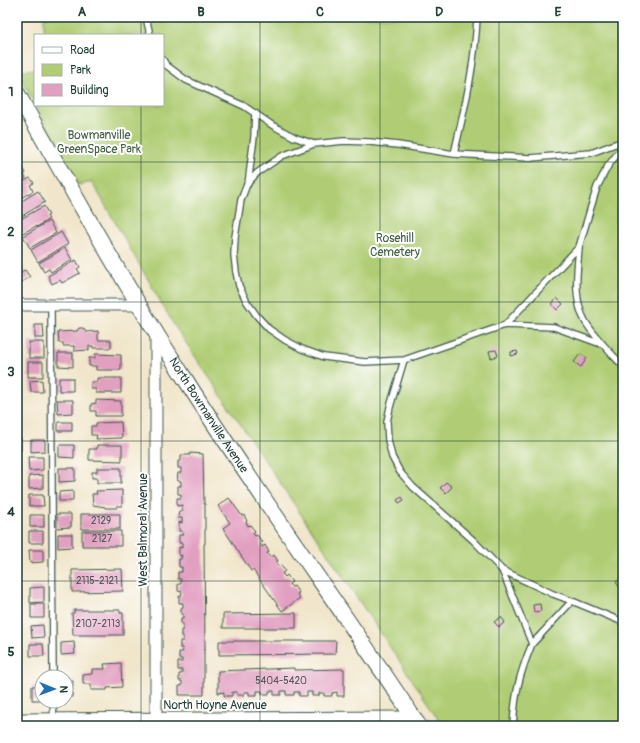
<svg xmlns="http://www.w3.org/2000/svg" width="640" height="743" font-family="Pangolin,sans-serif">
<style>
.industrial{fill:#cbbfd5}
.green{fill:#b0cd74;stroke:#688554}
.building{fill:#e2a0c1}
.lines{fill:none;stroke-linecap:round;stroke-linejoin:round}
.lane-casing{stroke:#3e564b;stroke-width:8}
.street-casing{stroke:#3e564b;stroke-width:13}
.secondary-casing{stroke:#3e564b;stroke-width:17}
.lane{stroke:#fff;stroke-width:5.5}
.street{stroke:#fff;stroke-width:11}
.secondary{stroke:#fff;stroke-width:15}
.grid{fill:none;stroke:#1f3d34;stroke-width:1;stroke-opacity:0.55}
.labels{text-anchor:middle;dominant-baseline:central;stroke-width:4;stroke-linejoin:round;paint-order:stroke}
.number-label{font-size:10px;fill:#505657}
.park-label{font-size:12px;fill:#436144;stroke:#fff}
.street-label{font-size:12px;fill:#1f3d34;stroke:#fff}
.neatline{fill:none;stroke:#1f3d34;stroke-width:1.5}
.grid-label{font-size:13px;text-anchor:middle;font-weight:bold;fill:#1f3d34}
</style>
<rect width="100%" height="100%" fill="#fff"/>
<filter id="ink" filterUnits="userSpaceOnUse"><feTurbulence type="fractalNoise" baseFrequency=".025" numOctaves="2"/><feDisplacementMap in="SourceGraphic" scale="8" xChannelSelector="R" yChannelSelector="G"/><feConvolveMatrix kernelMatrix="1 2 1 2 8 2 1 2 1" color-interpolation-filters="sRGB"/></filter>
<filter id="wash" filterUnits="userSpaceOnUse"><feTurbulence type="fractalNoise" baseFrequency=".012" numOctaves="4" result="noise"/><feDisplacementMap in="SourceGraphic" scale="16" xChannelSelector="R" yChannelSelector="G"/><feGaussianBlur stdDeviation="0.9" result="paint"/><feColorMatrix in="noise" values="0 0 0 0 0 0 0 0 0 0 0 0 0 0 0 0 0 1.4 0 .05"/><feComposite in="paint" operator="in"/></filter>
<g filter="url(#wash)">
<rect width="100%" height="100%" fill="#f1e6cb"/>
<path class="industrial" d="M437 718 443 726H156V723Z"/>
<path class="green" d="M44 17H623V726H443L174 325 92 182 79 185 35 105H163V35H44Z
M35 69V104L17 71Z"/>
<g id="blocks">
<path class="building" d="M18 166 20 167 22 166 26 173 24 174 26 178 17 183V167Z
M30 178 34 183 30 185 33 191 17 200V185Z
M38 191 45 202 17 219V204Z
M44 206 49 215 47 216 49 219 37 227 36 226 21 234 17 226V221Z
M49 221 56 233 30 248 23 236Z
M61 232 68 244 38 262 31 250Z
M65 248 72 260 51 272 49 269 44 272 39 263Z
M76 260 80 267 77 269 80 273 62 283 60 280 52 284 48 276Z
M25 270 30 277 18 284 17 274Z
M557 298 563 304 557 310 552 304Z
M35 325H43L44 338H35Z
M79 328H83L86 332 98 331V340H111V348H93V346H89V350L74 351V346H63V343H59L58 332 77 331Z
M29 342H44V358H29Z
M496 350 498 356 491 358 489 351Z
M517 351 518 354 511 356V352Z
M58 353H73V367L58 366Z
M95 354 121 355V370H96V366H89V358H95Z
M580 354 587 358 581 367 574 362Z
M28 362H43V377H28Z
M59 378H73V391H59Z
M97 378H121V393H96V389H91V382H97Z
M42 380 43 392H31L30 381Z
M57 400H73V413L58 414Z
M96 400 121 401V416H96V411H91V404L96 403Z
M58 422H72V431H58Z
M121 422 122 438 96 439 97 435H91V426H96V423Z
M17 438H21V451H17Z
M31 440H45V451L31 452Z
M59 445H74V458L59 457Z
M97 445H122V461L89 460V449H97Z
M190 453 203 454 204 504H205V544H204L205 649H204V695H179V686H182V681H179V674H182V670H178V662H182V659H179V652H183L182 648H180V641H183V636H181V630H183V624H181V618H183V614H181V608L183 607V603H179V596H181L182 592 178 591V584H181V579H178V572H182V567H179V559H181L182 555 179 556V547L182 548V543H179V535H183L182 531H179V522L182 523V518H178L179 511H182V505L177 506V498H181V494H178V486H181V481H177L178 473H181V468H178V461H181V455H190Z
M28 457H43V470L29 471Z
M59 468H75V481L59 482Z
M97 468H121V483H97V478H92V472H97Z
M43 475V488L29 489V476Z
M446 482 452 487 446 493 440 488Z
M122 490V506H117V508H105V507L93 505 92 494H97L96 491Z
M73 491V501H59V492Z
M29 495H43L44 506H29Z
M402 497 404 500 399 503 397 500Z
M229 498 242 516 244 515 247 521 246 522 248 526 250 525 255 531 253 533 255 536 257 535 262 542 260 543 262 547 265 545 269 552 267 553 270 557 274 555 278 561 276 562 278 566 281 565 285 571 282 573 285 577 287 575 292 582 289 584 292 587 294 586 299 593 297 594 300 598 282 611 253 570 251 571 223 528 230 523 218 506Z
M57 514H71V527L57 528Z
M81 514H120V529H81Z
M30 515H44V527H30Z
M29 531H43V543H29Z
M82 531H121V546H82Z
M58 534H72V547L58 548Z
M29 550H43V562L30 563Z
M122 569 123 591 72 592V570Z
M621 579 623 582V586L620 588 616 582Z
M44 587V602L30 603V588Z
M31 604H44V618H31Z
M540 604 541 611 534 612 533 605Z
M74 610H120V613H123V635H73L72 613H74Z
M296 613V628H223V614Z
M501 617 505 622 499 627 494 622Z
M43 625 44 637 32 638 31 626Z
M219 641H336L335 654 219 655Z
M74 642 75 654 61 655V643Z
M30 644H43L44 656H30Z
M121 663 122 687 107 688V690H91V684H83V675L92 674V669H105L104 664Z
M294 668V670L344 669V696H337V692L332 693V696H324V693H319V696H312V692H307V696H299V692H294V695H286V691H281V695H274V691H269V694H262V691H257V695H249V692H244V695H237V692H232V696H224V692L218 693V671Z
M66 681H73L72 697H66Z
M32 686H42V700H32Z"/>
</g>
</g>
<g filter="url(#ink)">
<use href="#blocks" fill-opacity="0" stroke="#3e564b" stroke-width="1"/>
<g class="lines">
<g class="lane-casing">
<path id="lane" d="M146 17 150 35
M163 60 166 65 186 80 244 106 272 125 294 137 314 144 344 141 370 142 398 145 454 154 530 158 591 153 623 141
M314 144 282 156 257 173 247 184 241 200 235 237 234 255 236 272 239 286 247 302 257 316 269 329 285 340 302 349 324 357 365 362 404 360 505 325 579 247 597 187 608 166 618 153 623 148
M454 154C465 107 475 65 477 17
M248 184 254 137 255 113
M579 248C577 272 573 299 585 321 595 338 610 352 623 366
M51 305 53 677
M505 325 554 327 601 344
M404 360 390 407 387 422 388 440 392 457 400 472 413 487 473 540 502 570 532 644C519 675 515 693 513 726
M502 570 553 594 572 601
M532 644 572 601 623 622
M53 701 54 726"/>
</g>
<g class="street-casing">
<path id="street" d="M17 305H139
M156 334V726
M17 719 413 717"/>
</g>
<g class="secondary-casing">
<g id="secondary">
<path id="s1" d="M17 93C72 190 126 288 187 382 261 499 343 611 419 726"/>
</g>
</g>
<use href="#lane" class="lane"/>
<use href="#street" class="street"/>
<use href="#secondary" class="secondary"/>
</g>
</g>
<path class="grid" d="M141 17V35M260 17V726M380 17V726M499 17V726M141 105V726M17 162H623M17 302H623M17 441H623M17 581H623"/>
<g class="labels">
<g class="number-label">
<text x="101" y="521">2129</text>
<text x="102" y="539">2127</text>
<text x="97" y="581">2115-2121</text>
<text x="98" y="624">2107-2113</text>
<text x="281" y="681">5404-5420</text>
</g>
<g class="park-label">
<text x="99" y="135">Bowmanville<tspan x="99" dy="14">GreenSpace Park</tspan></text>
<text x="395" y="238">Rosehill<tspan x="395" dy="14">Cemetery</tspan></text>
</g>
<g class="street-label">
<text stroke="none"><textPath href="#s1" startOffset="375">North Bowmanville Avenue</textPath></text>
<text transform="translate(143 530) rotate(-90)">West Balmoral Avenue</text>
<text x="215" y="705">North Hoyne Avenue</text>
</g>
</g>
<rect width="640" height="743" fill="none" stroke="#fff" stroke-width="44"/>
<rect x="34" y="34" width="130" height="72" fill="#ffffff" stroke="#a5b1ae"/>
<rect x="42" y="47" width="20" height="6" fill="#ffffff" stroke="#a5b1ae"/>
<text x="70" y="54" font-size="12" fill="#1f3d34">Road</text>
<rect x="42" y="64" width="20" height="12" fill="#b0cd74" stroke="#a5b1ae"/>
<text x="70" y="74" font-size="12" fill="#1f3d34">Park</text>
<rect x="42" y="84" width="20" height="12" fill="#e2a0c1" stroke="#a5b1ae"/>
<text x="70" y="94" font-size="12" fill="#1f3d34">Building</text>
<g transform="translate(54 689) rotate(91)"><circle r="19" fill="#ffffff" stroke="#a5b1ae"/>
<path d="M0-3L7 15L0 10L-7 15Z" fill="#1f6fb2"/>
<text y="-6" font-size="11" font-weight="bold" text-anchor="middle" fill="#1f3d34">N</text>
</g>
<rect x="22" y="22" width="596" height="699" class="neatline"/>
<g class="grid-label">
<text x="82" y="16">A</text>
<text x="201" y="16">B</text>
<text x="320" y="16">C</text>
<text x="439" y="16">D</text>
<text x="558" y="16">E</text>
<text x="11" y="96">1</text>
<text x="11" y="236">2</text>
<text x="11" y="376">3</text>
<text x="11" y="516">4</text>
<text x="11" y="656">5</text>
</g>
</svg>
